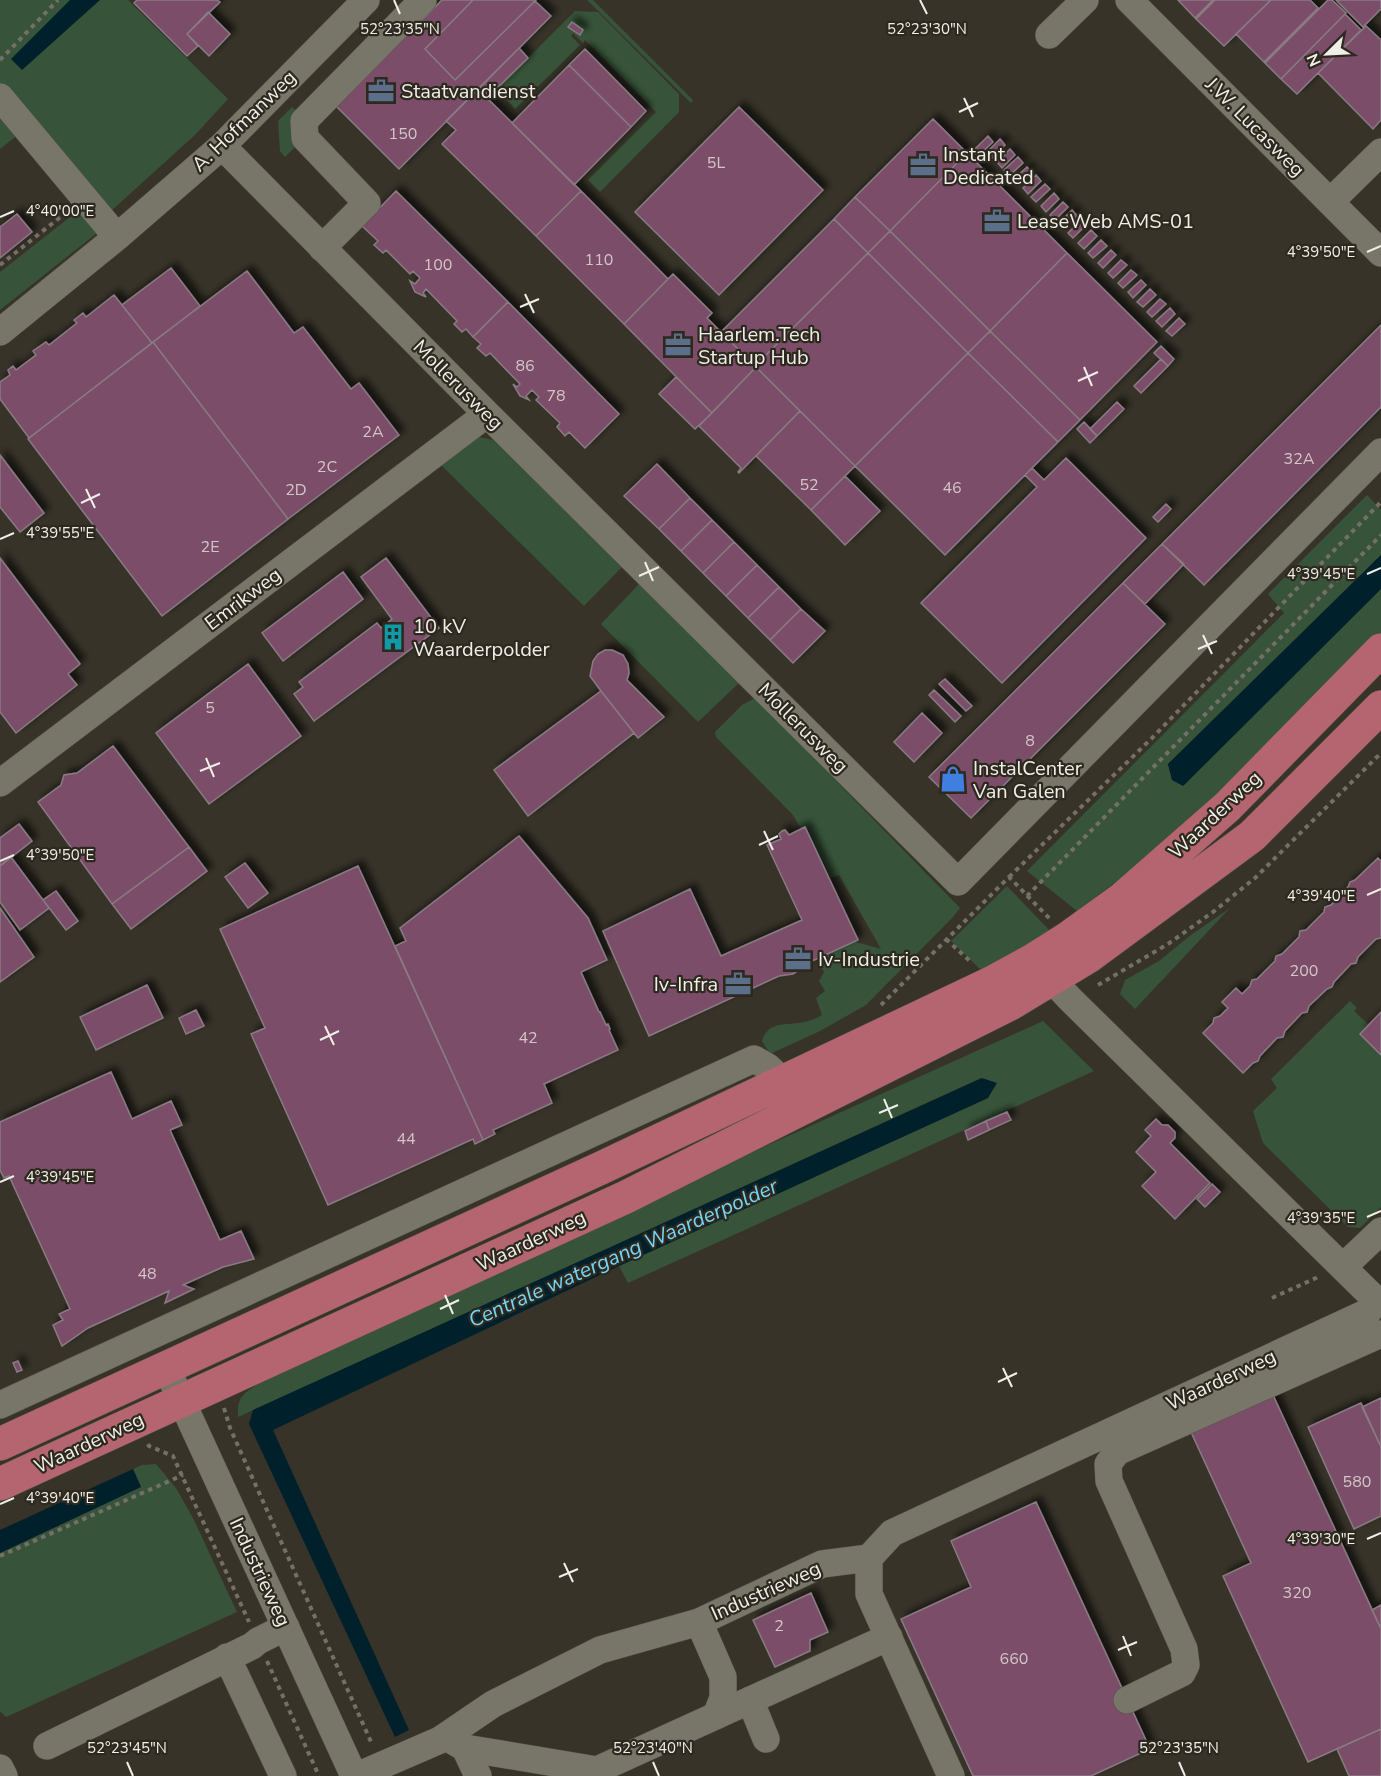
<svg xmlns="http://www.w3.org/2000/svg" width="1381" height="1776" font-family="'Nunito Sans',sans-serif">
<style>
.green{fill:#37543a}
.water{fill:#00212b}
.building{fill:#7b4e69;stroke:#887b82;stroke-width:1.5;filter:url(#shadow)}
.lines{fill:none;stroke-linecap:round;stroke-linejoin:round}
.minor-casing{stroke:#555249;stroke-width:28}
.major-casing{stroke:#555249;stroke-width:34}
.path{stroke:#737067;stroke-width:4;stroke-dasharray:4.5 4.5;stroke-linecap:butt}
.minor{stroke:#787569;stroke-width:27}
.major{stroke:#b46570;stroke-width:33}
.ticks{fill:none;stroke:#f0eee8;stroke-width:2}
.labels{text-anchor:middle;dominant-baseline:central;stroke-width:4.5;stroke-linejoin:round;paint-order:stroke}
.number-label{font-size:16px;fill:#d3c6c8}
.poi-label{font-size:20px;fill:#f0eee8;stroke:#2d291f;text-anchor:start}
.street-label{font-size:20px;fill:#f0eee8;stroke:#2d291f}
.water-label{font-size:21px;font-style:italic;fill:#75d4f5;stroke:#2d291f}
.ticks-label{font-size:15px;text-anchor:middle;fill:#f0eee8;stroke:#2d291f;stroke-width:4.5;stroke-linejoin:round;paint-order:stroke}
</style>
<defs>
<filter id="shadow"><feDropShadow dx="5.5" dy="-5.5" stdDeviation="3" flood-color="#0009"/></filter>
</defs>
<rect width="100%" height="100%" fill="#373329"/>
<path class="green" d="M0 0H128L228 99 196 134 111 211H109L0 83Z
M587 0H593L693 100 691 103Z
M575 11 598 12 679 94V112L600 192 588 180 656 112 585 40 583 43 573 33 571 36 580 45 515 109 497 89Z
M292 107 314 128 285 157 280 151 278 121Z
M0 110 19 134 0 149Z
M79 210 97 233 0 310V272Z
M479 437 493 440 623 566 584 606 438 462 466 441Z
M1367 495 1381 510V555L1168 764 1172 780 1184 785 1381 589V633L1277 736 1158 850 1077 911 1027 871 1284 613 1268 594Z
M640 583 740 682 698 722 601 624Z
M755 698 960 908 953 917 866 1005 820 1031 770 1054 762 1041C769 1018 790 1027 808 1021 813 1020 818 1017 822 1015L816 998 825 991 819 981 824 972 819 964 825 960 824 955 849 940 881 949 839 875 831 878 805 828 801 829 793 815 716 737 715 732 742 705Z
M1007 886 1051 932 985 974 951 941Z
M1230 908 1135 1009 1120 994 1125 980 1159 961 1191 935Z
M1350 1001 1357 1008 1354 1011 1368 1024 1360 1034 1381 1055V1207L1360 1228 1348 1227 1263 1143 1253 1111 1277 1088 1271 1079Z
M1043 1021 1094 1071 628 1283 619 1266 988 1098 981 1078 238 1417C237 1397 243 1394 258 1384L746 1155Z
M156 1464 176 1488 193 1518 237 1612 6 1717 0 1711V1553L141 1487 133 1469 142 1465Z"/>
<path class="water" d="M70 0H100L22 70 11 59Z
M1381 555V589L1183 786 1172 780 1168 764Z
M982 1078 997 1083 988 1098 619 1266 273 1430 409 1730 395 1737 249 1424 253 1410Z
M133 1469 141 1487 0 1553V1530Z"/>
<path class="building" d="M137 0H217L220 2 187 34 198 46 187 56 134 3Z
M442 0H473L425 49 455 80 535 1 551 16 399 169 336 106Z
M473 0H536L455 80 425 49Z
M1178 0H1213L1195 18Z
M1215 0H1271L1224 46 1196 19Z
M1271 0H1310L1318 8 1264 62 1236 34Z
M1328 0H1332L1346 13 1281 79 1265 63Z
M1336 0H1381V9L1363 27Z
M208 12 230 34 209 56 187 34Z
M1345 14 1361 30 1297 94 1281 79Z
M572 22 583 30 580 35 568 27Z
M1366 26 1381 40V120L1373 129 1318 73Z
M519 48 528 58 487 98 581 191 536 236 442 144 456 130 446 121Z
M585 49 646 111 631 127 569 65Z
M569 65 631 127 574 185 512 123Z
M739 107 823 190 719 295 635 212Z
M933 119 967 153 890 231 855 197Z
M988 136 993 142 978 156 973 151Z
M1000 139 1005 145 992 158 987 152Z
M1010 149 1015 155 1002 168 997 162Z
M967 153 1067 253 990 331 890 231Z
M1018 157 1023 163 1010 175 1004 170Z
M1027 167 1032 172 1019 185 1014 179Z
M1036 175 1041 181 1028 194 1023 188Z
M1045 184 1050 189 1036 202 1031 197Z
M396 191 508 302 473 337 466 329 462 332 454 324 457 321 426 289 423 293 426 297 415 292 410 281 415 284 420 278 413 271 410 274 386 250 383 253 374 245 378 241 362 226Z
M581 191 668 279 624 324 536 236Z
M1054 193 1059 199 1046 212 1041 206Z
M855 197 890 231 868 253 834 219Z
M1063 202 1068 207 1055 220 1050 215Z
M1072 210 1077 216 1063 229 1058 224Z
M17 214 32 232 0 258V227Z
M834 219 868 253 755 366 721 332Z
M1081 220 1086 225 1073 238 1068 233Z
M1091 230 1097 236 1084 249 1078 243Z
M890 231 990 331 968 353 868 253Z
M1101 240 1107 246 1093 258 1088 253Z
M1111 250 1116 255 1103 268 1098 263Z
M868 253 968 353 855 466 755 366Z
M1067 253 1157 342 1080 420 990 331Z
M1121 260 1127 265 1113 278 1108 273Z
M171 268 200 306 152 343 122 305Z
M1131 270 1137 275 1123 288 1118 283Z
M247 271 294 333 303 327 351 389 359 383 399 435 288 519 153 342Z
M673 274 712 313 707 318 756 367 712 413 624 324Z
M1141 280 1146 285 1133 298 1128 292Z
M1150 289 1156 295 1143 307 1137 302Z
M114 295 152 343 29 438 0 399V382L10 375 8 370 13 366 16 370 36 355 33 351 46 342 49 345 77 323 74 320 83 313 86 317Z
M1160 299 1166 304 1152 317 1147 312Z
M508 302 619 414 585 448 569 432 565 436 557 427 560 423 536 400 539 397 532 390 526 396 529 400 520 396 513 384 517 387 520 384 490 353 486 356 477 348 481 344 473 337Z
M1170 308 1175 314 1162 327 1156 321Z
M1179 318 1185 324 1172 336 1166 331Z
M1381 325V407L1204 585 1162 544Z
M990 331 1080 420 1058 442 968 353Z
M153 342 288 519 162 616 28 439Z
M1161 346 1174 359 1168 366 1154 353Z
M968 353 1058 442 945 555 855 466Z
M1161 359 1168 366 1141 393 1134 386Z
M756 367 800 411 739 473 738 472 741 468 699 426Z
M676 377 712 413 695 429 659 394Z
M1117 402 1124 409 1097 436 1090 429Z
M800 411 855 466 811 510 756 456Z
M1084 422 1097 436 1090 443 1077 429Z
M0 455 44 513 20 532 0 507Z
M1066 458 1146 538 1002 683 921 603 1037 487 1025 475 1032 468 1044 480Z
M657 464 690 498 659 529 624 496Z
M845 476 880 511 845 545 811 510Z
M690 498 712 520 681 551 659 529Z
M1166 504 1171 509 1158 522 1153 517Z
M712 520 734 542 703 573 681 551Z
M734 542 757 565 726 596 703 573Z
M1162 544 1184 564 1145 604 1123 583Z
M0 558 80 664 68 674 77 685 16 733 0 712Z
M386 558 439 628 314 721 294 694 303 687 299 682 377 623 381 628 392 619 361 577Z
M757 565 779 587 748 618 726 596Z
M343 572 363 599 283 661 262 633Z
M1123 583 1165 624 971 818 929 777Z
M779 587 801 609 770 640 748 618Z
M801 609 825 631 793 663 770 640Z
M605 650H612L623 655 628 664 629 673 627 680 664 717 638 738 601 691 590 676 593 661 598 654Z
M248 664 301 736 209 804 156 733Z
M945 679 972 706 966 711 939 684Z
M934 690 961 716 955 722 929 695Z
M601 691 634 733 528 816 494 770Z
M922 713 942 733 914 762 894 742Z
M113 746 189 847 112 904 38 802 61 785 64 775 77 773Z
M19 824 32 841 0 866V838Z
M805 827 858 940 812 961 793 974 779 976 649 1036 603 931 690 889 721 956 802 920 767 845 781 839 779 834 782 831 785 830 789 835Z
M519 836 588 918 607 960 581 972 599 1012H600L606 1025 608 1024 610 1029 609 1030 618 1050 544 1084 552 1103 493 1130 495 1134 483 1140 395 946 406 941 400 928Z
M189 847 207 871 131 929 112 904Z
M11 857 49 908 20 930 0 902V866Z
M1378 858 1381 861V938L1376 939 1358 957 1356 963 1351 964 1334 982 1332 987 1327 989 1309 1006 1307 1012 1302 1013 1285 1031 1283 1037 1277 1038 1260 1056 1258 1061 1253 1063 1243 1073 1203 1033 1213 1023 1214 1018 1220 1016 1228 1008 1222 1002 1236 988 1242 994 1250 986 1252 980 1257 979 1275 961 1276 956 1282 954 1299 937 1300 931 1306 930 1324 912 1325 907 1331 905 1348 887 1350 882 1355 880Z
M245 863 268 893 248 908 225 877Z
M358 866 483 1140 475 1144 473 1139 328 1205 251 1034 265 1028 220 929Z
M56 891 78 921 66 930 43 900Z
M0 908 34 957 0 982Z
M147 985 163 1018 96 1050 80 1017Z
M196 1010 204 1026 186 1034 179 1018Z
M1381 1012V1055L1360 1034Z
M111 1072 132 1119 171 1101 182 1125 170 1130 220 1240 241 1231 254 1259 223 1267 183 1285 194 1289 165 1303 169 1291 88 1328 62 1346 53 1325 63 1320 59 1314 70 1309 9 1176 4 1178 0 1170V1122Z
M1007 1112 1011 1120 989 1130 986 1121Z
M1156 1119 1162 1125H1168L1175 1132V1138L1170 1143 1210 1183 1175 1219 1142 1186 1156 1172 1136 1152 1151 1136 1145 1130Z
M986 1121 989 1130 968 1140 965 1131Z
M1212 1184 1220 1192 1205 1207 1197 1199Z
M18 1361 22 1370 17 1372 13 1363Z
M1273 1395 1381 1629V1729L1308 1762 1223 1576 1251 1563 1191 1432Z
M1381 1398V1447L1362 1407Z
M1361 1403 1381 1447V1516L1354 1529 1308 1427Z
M1036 1502 1150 1749 1091 1776H973L901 1619 971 1587 951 1541Z
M811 1593 828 1632 810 1640V1651L775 1667 753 1620Z
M1381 1605V1629L1372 1610Z
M1381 1729V1776H1349L1337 1749Z"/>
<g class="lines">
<g class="minor-casing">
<path id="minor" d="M1129 0 1381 253
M1049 35 1085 0
M0 97 117 237
M222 146 487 414 958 882 1381 452
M1330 202 1381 152
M322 248 367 203 305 138 304 121 423 0
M0 332 117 237 222 146 366 0
M0 783 487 414
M1343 1267 1381 1231
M166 1367 354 1776
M0 1405 754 1059 768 1067 783 1081
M699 1622 723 1677V1698L716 1716
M227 1657 283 1776
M750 1700 766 1739
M1127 1700 1182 1673 1186 1665 1184 1649 1109 1481 1108 1464 1117 1452 1381 1334
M453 1741 465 1748 478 1776
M47 1746 252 1646 258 1641 286 1627
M465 1748 597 1770 889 1637
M0 1768 4 1776
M357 1776 440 1740 493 1704 600 1650 699 1622 822 1564 869 1558
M951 1776 869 1594V1558L892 1533 1368 1312 1376 1300 1070 999 1038 965"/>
</g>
<g class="major-casing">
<path id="major" d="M0 1444 601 1168 991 983 1033 960 1068 938 1122 899 1227 807 1381 650
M0 1484 626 1197 1012 1003 1088 957 1252 836 1381 707"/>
</g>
<path class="path" d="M0 60 58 0
M0 265 68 211
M1009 877 1152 738 1381 502
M1027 896 1381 535
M946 939 972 963
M1098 985 1168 944 1213 912 1255 878 1381 753
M881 1005 1009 877 1050 919
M1272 1298 1316 1278 1320 1275
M224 1408 230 1428 372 1744
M148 1444 149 1446 173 1456 249 1622
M0 1556 183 1475
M267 1661 319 1776"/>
<use href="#minor" class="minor"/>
<use href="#major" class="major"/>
</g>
<path class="ticks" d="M394 0 400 14M920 0 927 14M964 98 973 117M959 112 978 103M0 217 14 211M1367 252 1381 246M525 294 534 313M520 307 539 299M1084 367 1092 386M1078 381 1098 372M86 489 95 508M81 503 100 494M0 539 14 533M645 562 653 581M1367 574 1381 568M639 576 659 567M1203 635 1212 654M1198 649 1217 641M206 758 214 777M200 771 220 763M764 831 773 850M759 845 778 836M0 861 14 855M1367 895 1381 889M325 1026 334 1045M320 1040 339 1031M884 1099 892 1118M879 1113 898 1105M0 1182 14 1176M1367 1217 1381 1211M445 1295 453 1314M440 1309 459 1300M1003 1368 1012 1387M998 1382 1017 1373M0 1504 14 1498M1367 1539 1381 1533M564 1563 573 1582M559 1577 578 1569M1123 1636 1131 1656M1118 1650 1137 1642M127 1762 133 1776M653 1762 659 1776M1179 1762 1185 1776"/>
<defs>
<g id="office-bare" transform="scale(2.07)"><path d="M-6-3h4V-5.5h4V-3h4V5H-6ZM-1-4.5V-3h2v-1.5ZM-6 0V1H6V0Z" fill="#5c6f8a" stroke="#2d291f" stroke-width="2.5" paint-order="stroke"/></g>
<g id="building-bare" transform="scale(2.07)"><path d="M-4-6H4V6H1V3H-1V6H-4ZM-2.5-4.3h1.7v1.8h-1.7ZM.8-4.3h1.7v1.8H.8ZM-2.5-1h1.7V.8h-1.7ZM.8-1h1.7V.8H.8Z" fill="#0f9aa8" stroke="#2d291f" stroke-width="2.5" paint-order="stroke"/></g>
<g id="shop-bare" transform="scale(2.07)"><path d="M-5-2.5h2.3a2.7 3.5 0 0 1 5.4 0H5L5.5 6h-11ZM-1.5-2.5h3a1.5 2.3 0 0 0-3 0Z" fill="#3f7fe0" stroke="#2d291f" stroke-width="2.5" paint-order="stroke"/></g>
</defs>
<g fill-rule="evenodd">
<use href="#office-bare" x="381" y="91"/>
<use href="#office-bare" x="923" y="165"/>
<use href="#office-bare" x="997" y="221"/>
<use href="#office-bare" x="678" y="345"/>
<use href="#building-bare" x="393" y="637"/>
<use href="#shop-bare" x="953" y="779"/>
<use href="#office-bare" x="798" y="959"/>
<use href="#office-bare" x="738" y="984"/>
</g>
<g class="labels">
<g class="number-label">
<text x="403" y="134">150</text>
<text x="716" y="163">5L</text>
<text x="599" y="260">110</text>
<text x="438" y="265">100</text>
<text x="525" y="366">86</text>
<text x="556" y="396">78</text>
<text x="373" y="432">2A</text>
<text x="1299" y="459">32A</text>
<text x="327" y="467">2C</text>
<text x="809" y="485">52</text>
<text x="952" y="488">46</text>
<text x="296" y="490">2D</text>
<text x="210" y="547">2E</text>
<text x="210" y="708">5</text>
<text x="1030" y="741">8</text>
<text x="1304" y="971">200</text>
<text x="528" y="1038">42</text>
<text x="406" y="1139">44</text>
<text x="147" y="1274">48</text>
<text x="1357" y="1482">580</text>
<text x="1297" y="1593">320</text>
<text x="779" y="1626">2</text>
<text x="1014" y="1659">660</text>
</g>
<g class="poi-label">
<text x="401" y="91">Staatvandienst</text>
<text x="943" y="154">Instant<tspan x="943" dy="23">Dedicated</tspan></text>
<text x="1017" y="221">LeaseWeb AMS-01</text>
<text x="698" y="334">Haarlem.Tech<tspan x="698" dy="23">Startup Hub</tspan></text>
<text x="413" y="626">10 kV<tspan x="413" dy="23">Waarderpolder</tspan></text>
<text x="973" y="768">InstalCenter<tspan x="973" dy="23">Van Galen</tspan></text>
<text x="818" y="959">Iv-Industrie</text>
<text x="718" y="984" text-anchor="end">Iv-Infra</text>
</g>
<g class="street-label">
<text transform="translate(244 121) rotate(-44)">A. Hofmanweg</text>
<text transform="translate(1255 127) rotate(45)">J.W. Lucasweg</text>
<text transform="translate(458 385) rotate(45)">Mollerusweg</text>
<text transform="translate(243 599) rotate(-37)">Emrikweg</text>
<text transform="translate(803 728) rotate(45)">Mollerusweg</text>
<text transform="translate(1215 815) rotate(-43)">Waarderweg</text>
<text transform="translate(531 1241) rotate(-25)">Waarderweg</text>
<text transform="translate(1221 1380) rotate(-25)">Waarderweg</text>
<text transform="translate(89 1443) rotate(-25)">Waarderweg</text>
<text transform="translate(260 1572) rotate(65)">Industrieweg</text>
<text transform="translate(766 1591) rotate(-24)">Industrieweg</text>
</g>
<g class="water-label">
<text transform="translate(623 1253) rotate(-24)">Centrale watergang Waarderpolder</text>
</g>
</g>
<g class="ticks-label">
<text x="927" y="34">52°23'30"N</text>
<text x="400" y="34">52°23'35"N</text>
<text x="60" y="216">4°40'00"E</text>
<text x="1321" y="257">4°39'50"E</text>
<text x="60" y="538">4°39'55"E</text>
<text x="1321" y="579">4°39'45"E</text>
<text x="60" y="860">4°39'50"E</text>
<text x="1321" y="901">4°39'40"E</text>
<text x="60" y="1182">4°39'45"E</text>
<text x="1321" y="1223">4°39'35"E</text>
<text x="60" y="1503">4°39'40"E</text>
<text x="1321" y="1544">4°39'30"E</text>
<text x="127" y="1753">52°23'45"N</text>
<text x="653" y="1753">52°23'40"N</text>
<text x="1179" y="1753">52°23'35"N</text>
</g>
<g transform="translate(1327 54) rotate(246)" stroke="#2d291f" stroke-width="4.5" paint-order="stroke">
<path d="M0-4.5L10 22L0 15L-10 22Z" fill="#f0eee8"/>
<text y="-9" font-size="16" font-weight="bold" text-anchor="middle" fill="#f0eee8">N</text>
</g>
</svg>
